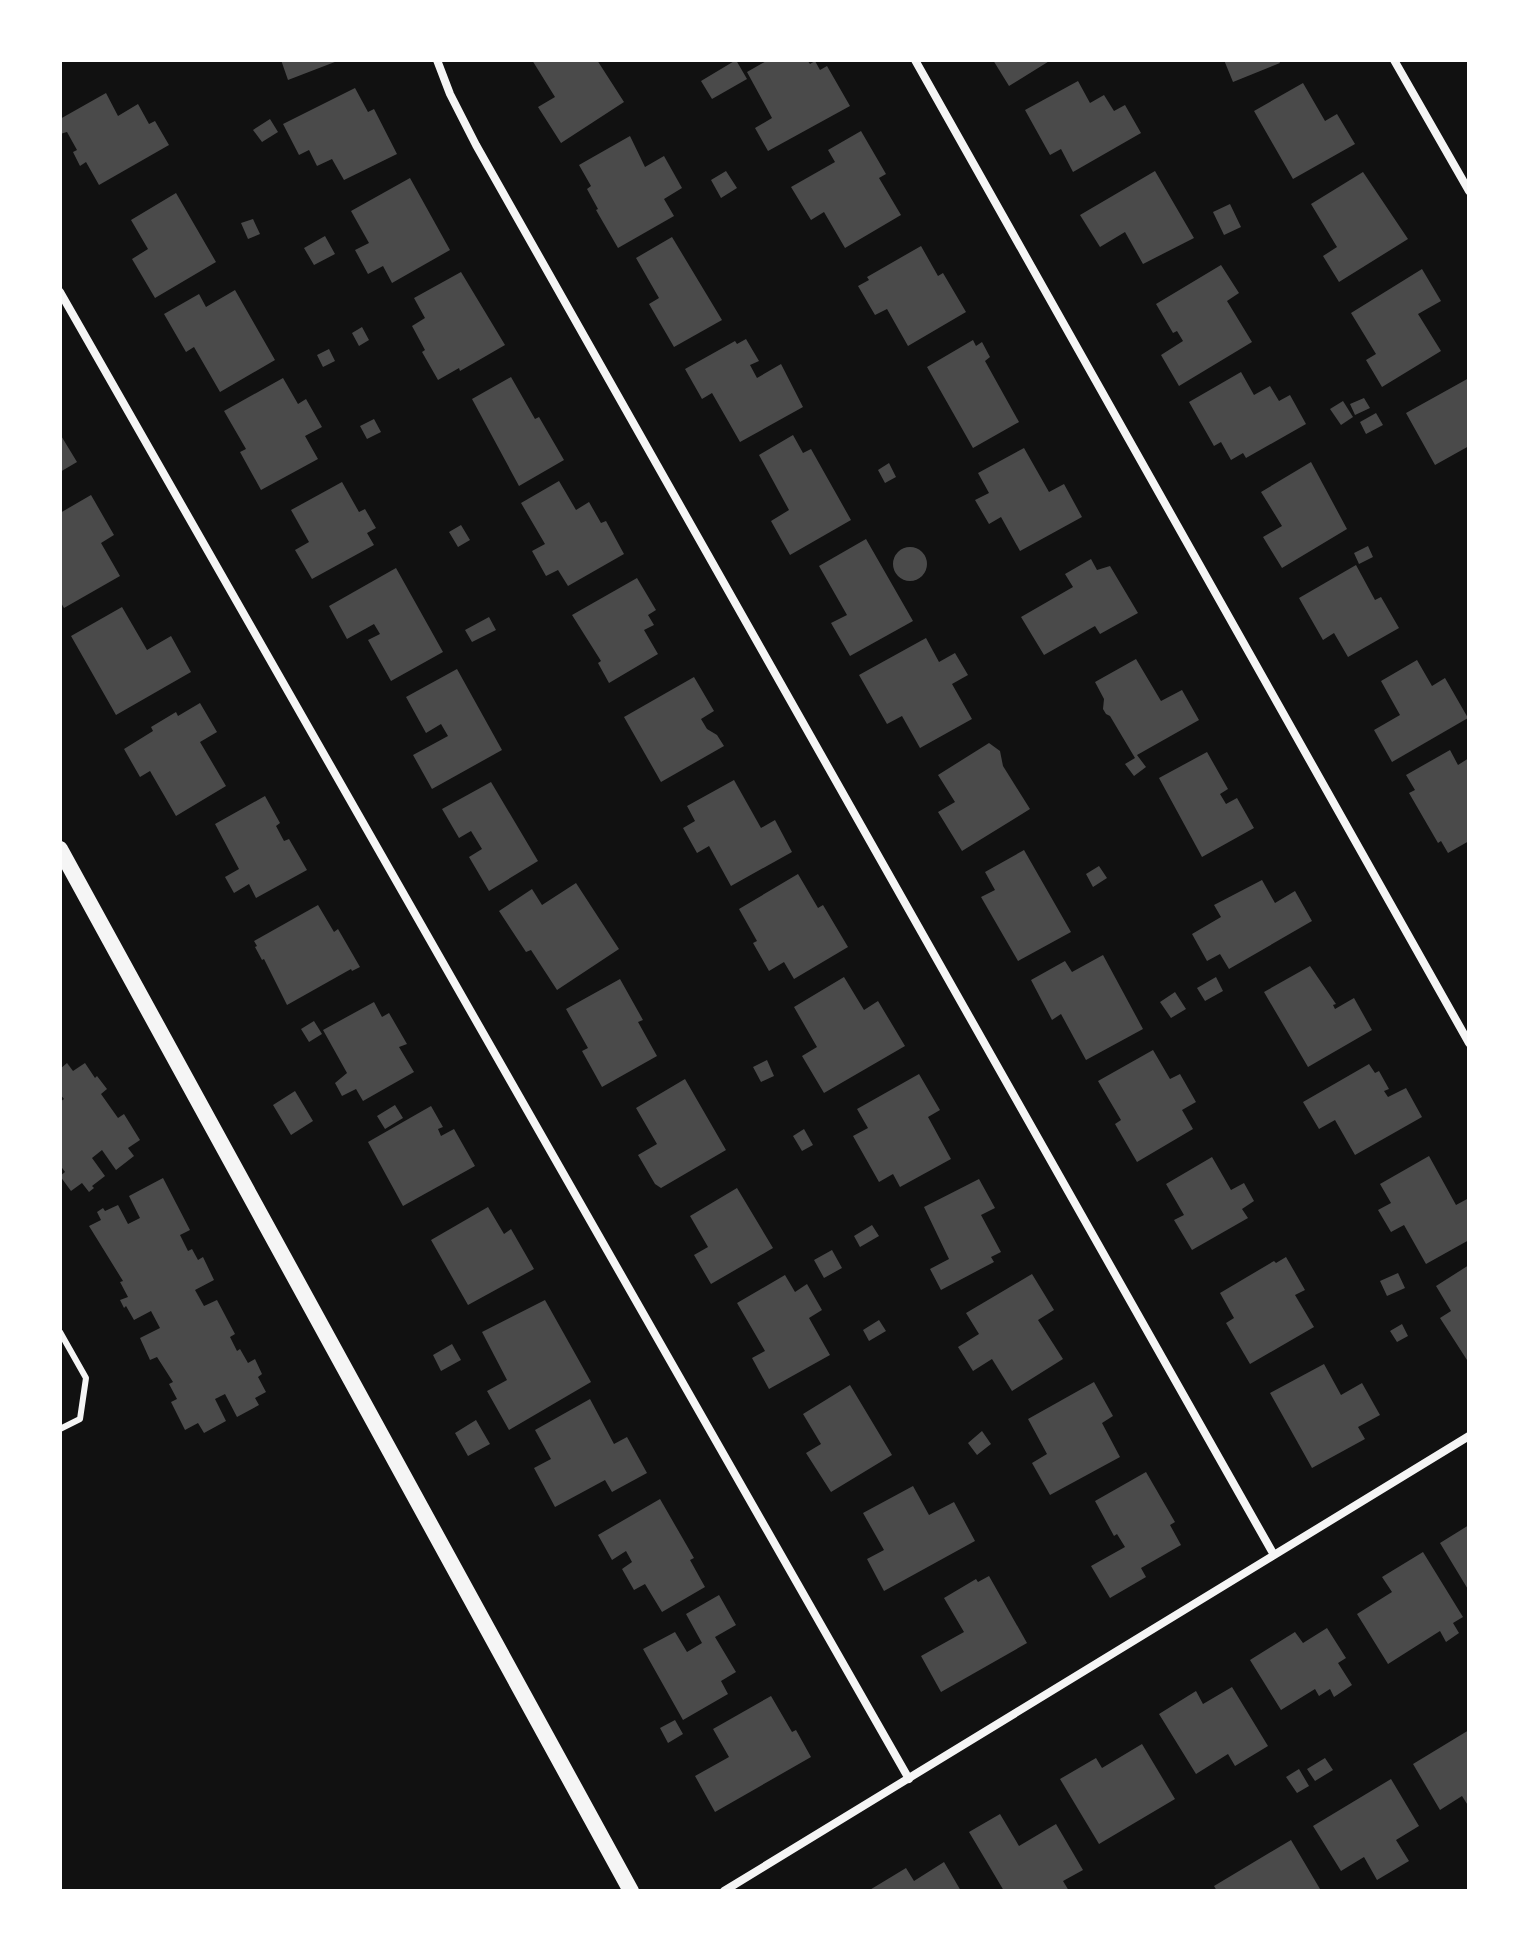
<svg xmlns="http://www.w3.org/2000/svg" width="1529" height="1951" font-family="'PT Sans',sans-serif">
<style>
.building{fill:#4a4a4a}
.lines{fill:none;stroke-linecap:round;stroke-linejoin:round}
.service{stroke:#f5f5f5;stroke-width:6}
.minor{stroke:#f5f5f5;stroke-width:8}
.secondary{stroke:#f5f5f5;stroke-width:16}
</style>
<rect width="100%" height="100%" fill="#111"/>
<path class="building" d="M281 60H340L288 80Z
M532 60H597L624 102 561 143 538 107 555 97Z
M736 60 747 79 712 99 701 81Z
M768 60H807L810 64 815 61 820 70 827 66 850 106 768 151 755 128 772 118 747 72Z
M993 60H1051L1009 86Z
M1224 60H1279L1280 63 1233 82Z
M1078 81 1090 103 1104 95 1114 111 1125 105 1141 133 1073 172 1061 149 1050 155 1025 110Z
M1303 83 1325 121 1337 114 1355 144 1293 179 1254 111Z
M355 88 368 112 374 109 397 154 344 180 332 159 317 166 309 150 299 155 283 124Z
M106 93 118 116 138 104 149 124 155 121 169 145 99 185 86 162 80 166 73 152 77 150 67 132 60 134V119Z
M270 119 278 132 262 142 253 130Z
M861 131 886 174 879 178 901 215 845 248 824 212 811 220 791 187 835 162 828 150Z
M630 136 645 167 664 156 682 188 664 199 674 216 618 248 596 210 598 209 587 189 591 186 579 165Z
M726 171 737 188 721 198 711 180Z
M1155 171 1194 238 1143 264 1125 232 1100 247 1080 215Z
M1363 172 1408 239 1339 282 1323 256 1337 247 1311 204Z
M410 178 450 250 392 283 383 266 368 274 355 250 369 243 351 211Z
M176 193 216 262 155 298 132 259 148 249 131 220Z
M1230 204 1241 227 1224 235 1213 212Z
M253 219 260 234 248 239 241 223Z
M325 236 335 254 314 265 304 248Z
M672 237 722 320 674 347 649 304 659 298 636 258Z
M921 246 938 276 943 273 966 312 908 346 887 309 875 315 858 286 869 280 867 277Z
M1221 265 1239 293 1227 301 1252 342 1179 386 1161 355 1183 341 1177 331 1173 333 1156 304Z
M1422 269 1441 301 1418 314 1441 351 1382 387 1366 360 1376 354 1351 313Z
M461 272 505 345 460 371 459 368 438 380 422 352 425 350 412 326 425 318 414 298Z
M235 290 275 360 220 392 194 347 186 352 164 314 199 294 206 307Z
M362 327 369 340 359 346 352 333Z
M746 339 759 361 750 365 757 378 781 364 803 407 740 442 712 393 702 399 685 369 735 341 737 344Z
M973 340 976 346 982 342 990 357 985 361 1019 422 973 448 927 367Z
M329 349 335 361 323 367 317 355Z
M1241 372 1254 395 1270 386 1279 401 1290 395 1306 424 1246 458 1243 453 1231 460 1221 442 1214 446 1189 402Z
M511 377 535 419 539 417 564 460 519 486 472 399Z
M283 378 298 404 306 399 322 427 305 436 318 459 261 490 240 452 246 449 224 411Z
M1469 378V446L1435 465 1406 413Z
M1364 398 1370 408 1355 415 1350 404Z
M1343 401 1353 417 1341 425 1330 409Z
M1376 413 1383 425 1366 434 1360 422Z
M374 419 381 432 367 439 360 426Z
M60 434 77 462 60 472Z
M793 435 803 453 811 449 851 520 790 555 771 521 789 510 759 455Z
M1024 448 1049 492 1064 484 1082 517 1020 551 1001 517 989 524 975 500 989 493 978 473Z
M1311 462 1347 529 1282 568 1263 537 1282 526 1261 492Z
M889 463 896 477 885 483 878 470Z
M559 481 576 510 589 502 601 523 606 521 624 554 568 586 558 570 546 576 532 551 545 544 521 503Z
M342 482 359 512 365 509 376 528 367 533 374 545 312 579 295 550 309 542 291 510Z
M91 495 114 535 101 543 120 576 64 608 60 601V513Z
M461 525 470 540 458 547 449 532Z
M866 539 913 621 850 656 831 623 847 615 819 566Z
M1368 546 1373 557 1359 564 1354 553Z
M893 564a17 17 0 1 1 34 0a17 17 0 1 1-34 0Z
M1091 559 1097 570 1110 566 1138 613 1100 634 1095 626 1044 655 1021 617 1073 587 1065 574Z
M1356 565 1375 600 1381 597 1399 628 1348 657 1334 633 1323 640 1299 598Z
M396 568 443 652 391 681 368 640 380 634 374 624 347 639 329 606Z
M637 578 656 610 648 615 654 625 644 630 658 654 609 683 598 663 601 661 572 615Z
M122 607 147 650 171 636 191 672 116 715 71 636Z
M489 617 496 630 472 642 465 630Z
M926 638 939 662 955 653 968 675 952 684 972 719 920 748 902 716 887 724 859 675Z
M1136 659 1161 701 1182 690 1199 720 1137 755 1146 767 1134 776 1125 764 1135 758 1110 716 1106 714 1103 709 1104 699 1095 682Z
M1417 660 1432 686 1445 678 1468 718 1392 762 1374 730 1400 715 1381 681Z
M457 669 502 750 432 789 413 755 448 736 441 724 426 733 406 697Z
M694 677 714 711 701 719 707 729 717 735 724 746 661 782 624 717Z
M200 703 217 732 200 742 226 786 176 816 150 771 140 777 124 749 153 731 151 727 176 712 178 716Z
M989 743 1000 751 1003 766 1030 809 962 851 938 812 955 802 938 775Z
M1450 750 1458 765 1469 758V841L1448 853 1441 841 1438 843 1409 793 1415 790 1406 775Z
M1207 752 1228 789 1220 794 1226 804 1237 798 1254 828 1202 857 1159 778Z
M734 780 761 828 775 820 792 852 731 886 709 846 697 853 683 828 695 821 687 806Z
M491 782 538 861 489 891 469 857 482 849 471 831 459 838 442 809Z
M265 796 280 823 276 826 284 841 289 839 307 870 256 898 249 884 234 893 225 877 239 869 215 824Z
M1024 850 1071 932 1018 961 981 897 995 890 985 872Z
M1099 866 1107 878 1093 887 1086 874Z
M798 874 818 908 823 905 848 947 794 979 784 962 769 971 753 943 757 941 739 909Z
M1262 880 1275 903 1295 891 1312 921 1229 969 1220 954 1207 961 1192 934 1221 917 1214 905Z
M576 883 619 949 557 990 531 950 526 952 499 911 532 889 542 905Z
M318 905 334 932 338 929 360 967 352 971 351 969 287 1005 264 959 262 960 255 947 257 946 254 941Z
M1103 955 1143 1029 1086 1060 1061 1014 1052 1020 1031 980 1065 961 1072 972Z
M1310 966 1336 1004 1333 1005 1335 1009 1354 998 1372 1030 1308 1067 1264 992Z
M844 977 864 1010 878 1001 905 1046 824 1093 802 1056 817 1047 794 1007Z
M1216 977 1223 991 1205 1001 1197 988Z
M620 979 643 1020 638 1022 657 1056 602 1087 582 1051 588 1048 566 1009Z
M1175 992 1186 1009 1171 1018 1160 1002Z
M374 1002 382 1017 389 1013 407 1044 399 1047 414 1072 363 1101 356 1089 342 1096 335 1083 347 1073 323 1030Z
M314 1021 322 1034 309 1042 301 1029Z
M1153 1050 1170 1079 1180 1074 1196 1102 1182 1110 1193 1129 1137 1162 1115 1124 1121 1120 1098 1081Z
M767 1060 774 1076 761 1082 753 1067Z
M67 1063 73 1071 85 1063 95 1078 97 1076 107 1089 101 1094 118 1118 124 1114 140 1140 128 1148 134 1156 116 1170 102 1150 92 1158 105 1176 92 1186 94 1188 89 1192 82 1183 71 1191 60 1176 65 1172 60 1165V1102L64 1099 60 1094V1069Z
M1369 1064 1375 1073 1379 1071 1389 1089 1384 1091 1388 1097 1406 1088 1422 1117 1355 1155 1335 1120 1319 1129 1303 1102Z
M919 1074 940 1110 928 1117 951 1159 900 1187 893 1174 879 1182 853 1136 868 1128 857 1109Z
M685 1079 726 1150 661 1188 655 1184 638 1155 657 1144 636 1108Z
M295 1091 313 1121 291 1135 273 1105Z
M395 1105 403 1118 385 1129 377 1116Z
M431 1106 443 1127 438 1129 441 1136 454 1129 475 1166 403 1206 368 1142Z
M804 1129 813 1145 802 1151 793 1136Z
M1429 1156 1456 1205 1469 1198V1240L1426 1264 1404 1225 1391 1232 1378 1210 1391 1203 1380 1184Z
M1212 1157 1231 1190 1244 1183 1254 1201 1242 1209 1248 1218 1192 1250 1174 1220 1184 1215 1166 1184Z
M163 1178 190 1230 180 1235 188 1251 192 1249 198 1260 203 1257 214 1280 195 1290 204 1306 217 1300 235 1334 230 1337 237 1351 240 1349 248 1363 255 1359 262 1374 258 1377 266 1392 255 1398 259 1405 237 1417 225 1394 215 1399 226 1421 204 1433 198 1423 185 1430 171 1402 177 1399 169 1384 173 1382 157 1357 150 1360 140 1338 160 1328 151 1311 134 1320 126 1306 124 1308 120 1300 128 1297 120 1282 123 1281 89 1226 101 1220 97 1212 103 1208 105 1211 118 1205 128 1224 140 1218 129 1196Z
M979 1179 995 1208 981 1215 1001 1252 991 1257 994 1262 941 1290 930 1269 949 1259 924 1207Z
M737 1188 773 1248 711 1284 694 1255 708 1247 690 1216Z
M488 1207 504 1234 511 1229 534 1269 468 1305 431 1240Z
M872 1225 879 1236 860 1247 854 1236Z
M832 1250 842 1268 824 1278 814 1260Z
M1286 1257 1305 1290 1295 1295 1314 1327 1250 1364 1226 1323 1234 1318 1220 1293 1274 1261 1276 1263Z
M1469 1265V1359L1467 1360 1440 1318 1451 1311 1436 1286Z
M1398 1273 1405 1288 1387 1296 1380 1281Z
M1032 1274 1054 1310 1038 1320 1063 1359 1012 1391 992 1359 973 1371 958 1347 979 1334 966 1313Z
M785 1275 795 1292 807 1284 822 1310 809 1318 830 1355 769 1389 752 1358 765 1351 737 1303Z
M545 1300 591 1382 509 1430 487 1391 507 1380 482 1332Z
M879 1320 886 1331 869 1341 863 1330Z
M1402 1324 1408 1336 1397 1342 1390 1331Z
M452 1344 461 1360 441 1371 433 1355Z
M1324 1364 1341 1395 1362 1383 1380 1415 1358 1427 1365 1439 1312 1468 1270 1393Z
M1094 1382 1113 1416 1102 1423 1120 1457 1050 1495 1032 1463 1047 1454 1028 1419Z
M850 1385 892 1455 831 1492 806 1453 821 1444 803 1414Z
M590 1399 614 1444 627 1437 647 1473 612 1492 605 1480 555 1507 534 1468 551 1459 535 1430Z
M476 1420 490 1444 468 1456 455 1433Z
M982 1431 991 1444 977 1455 968 1443Z
M1146 1472 1175 1522 1170 1525 1181 1545 1141 1568 1146 1577 1110 1598 1091 1566 1125 1547 1117 1534 1114 1536 1095 1501Z
M913 1486 929 1515 954 1502 975 1541 884 1591 867 1559 884 1550 863 1513Z
M660 1499 694 1558 690 1560 705 1587 662 1612 645 1584 634 1590 622 1569 632 1562 626 1551 612 1560 598 1535Z
M1469 1525V1591L1440 1543Z
M1423 1552 1463 1617 1453 1623 1459 1633 1446 1642 1440 1631 1388 1664 1357 1614 1392 1592 1382 1577Z
M989 1576 1027 1643 941 1692 921 1656 964 1632 944 1598 976 1579 978 1582Z
M719 1595 736 1625 715 1637 736 1672 721 1681 728 1694 683 1720 643 1649 675 1632 687 1652 702 1643 686 1614Z
M1327 1628 1346 1658 1338 1663 1352 1685 1334 1697 1330 1689 1319 1696 1315 1689 1281 1710 1250 1660 1295 1632 1303 1643Z
M1232 1687 1268 1746 1235 1766 1228 1754 1196 1774 1159 1714 1196 1691 1203 1704Z
M771 1696 792 1732 796 1730 811 1757 715 1812 695 1776 729 1757 713 1729Z
M675 1720 683 1734 668 1743 660 1728Z
M1469 1730V1807L1462 1796 1440 1810 1413 1764Z
M1142 1744 1175 1799 1099 1844 1060 1779 1096 1758 1102 1768Z
M1325 1758 1333 1770 1315 1781 1307 1769Z
M1299 1769 1309 1786 1297 1793 1286 1777Z
M1391 1779 1419 1826 1396 1840 1409 1861 1377 1880 1364 1857 1341 1871 1313 1826Z
M1000 1814 1019 1846 1056 1824 1083 1870 1063 1881 1069 1891H1004L969 1832Z
M1291 1840 1320 1889 1217 1891 1214 1886Z
M944 1862 961 1891H868L906 1868 914 1881Z"/>
<g class="lines">
<path class="service" d="M60 1332 86 1378 80 1419 60 1429"/>
<path class="minor" d="M437 60 450 94 476 145 1274 1555
M915 60 1469 1043
M1394 60 1469 191
M60 292 909 1779
M724 1891 1469 1436"/>
<path class="secondary" d="M60 849 631 1891"/>
</g>
<rect width="1529" height="1951" fill="none" stroke="#ffffff" stroke-width="124"/>
</svg>
